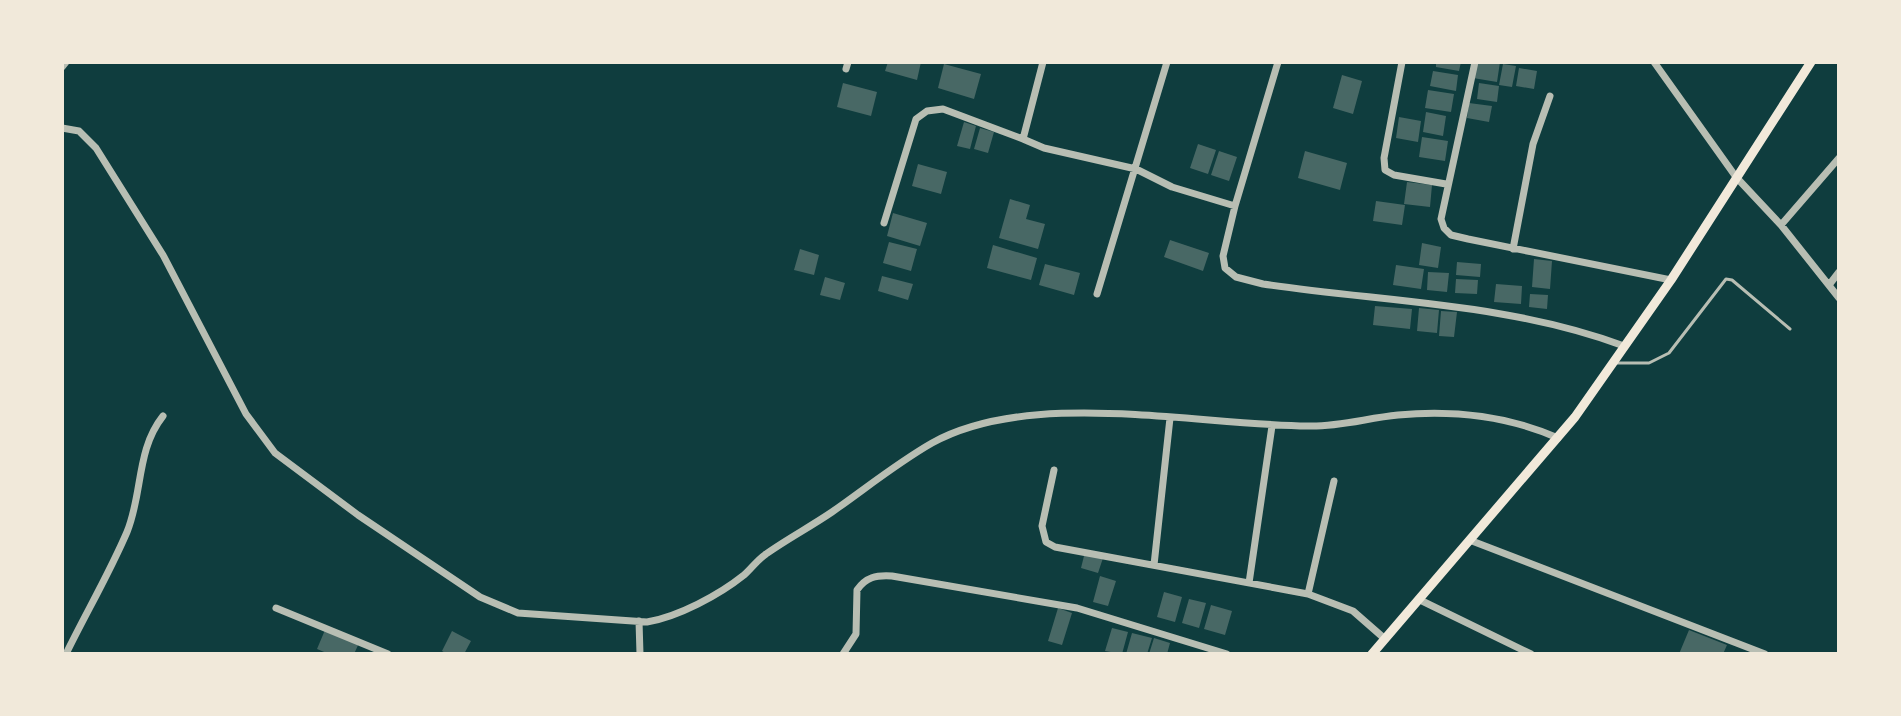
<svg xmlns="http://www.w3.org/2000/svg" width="1901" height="716" font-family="'Archivo Narrow',sans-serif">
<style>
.building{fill:#486865}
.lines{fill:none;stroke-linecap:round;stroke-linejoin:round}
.service{stroke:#b8beb3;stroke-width:3}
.minor{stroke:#b8beb3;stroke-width:7}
.secondary{stroke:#f1e9da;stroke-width:9}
</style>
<rect width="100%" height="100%" fill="#0f3d3e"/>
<path class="building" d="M888 62H921L917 80 885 71Z
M1436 62H1461L1459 71 1436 67Z
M1475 62H1500L1497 82 1473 78Z
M944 64 981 74 974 99 938 88Z
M1503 64 1516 66 1512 87 1499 85Z
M1519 68 1537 71 1534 89 1516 86Z
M1433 71 1458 75 1456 91 1430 86Z
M1342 75 1362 81 1353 114 1333 108Z
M843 83 877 92 871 116 837 107Z
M1479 83 1499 86 1497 102 1477 99Z
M1428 90 1454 94 1451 112 1425 108Z
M1469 103 1492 106 1489 122 1467 118Z
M1426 112 1446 116 1443 136 1423 132Z
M1399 117 1421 121 1418 142 1396 138Z
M964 122 976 126 970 149 957 146Z
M980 128 994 132 988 153 974 149Z
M1422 137 1448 141 1445 161 1419 157Z
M1198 144 1216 150 1208 174 1190 168Z
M1219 151 1237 157 1229 181 1211 175Z
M1305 151 1347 163 1340 190 1298 178Z
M918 164 947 172 941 194 912 186Z
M1407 182 1432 185 1430 207 1404 204Z
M1010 199 1030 205 1026 219 1045 224 1038 249 999 238Z
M1376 201 1405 205 1402 225 1373 221Z
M893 213 927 223 920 246 887 236Z
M1170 240 1209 253 1203 271 1164 257Z
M889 242 917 249 911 271 883 263Z
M1422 243 1441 247 1438 268 1419 265Z
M993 245 1037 258 1031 280 987 268Z
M800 249 819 255 814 275 794 270Z
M1534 259 1552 261 1550 289 1532 287Z
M1457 262 1481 264 1480 277 1456 275Z
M1045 264 1080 273 1074 295 1039 285Z
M1396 265 1424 269 1421 289 1393 285Z
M1428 272 1449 273 1447 292 1427 290Z
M882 276 913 284 908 300 878 291Z
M825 277 845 283 840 300 820 295Z
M1456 279 1478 280 1477 294 1455 293Z
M1496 284 1522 286 1521 304 1494 302Z
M1530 294 1548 295 1547 309 1529 307Z
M1375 306 1412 309 1410 329 1373 325Z
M1419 308 1439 310 1437 333 1417 331Z
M1441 311 1457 312 1454 337 1439 336Z
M1085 552 1103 558 1098 573 1081 568Z
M1100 576 1116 581 1108 606 1093 602Z
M1164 592 1182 597 1175 622 1157 617Z
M1189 599 1206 603 1199 628 1182 623Z
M1211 605 1232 611 1225 635 1204 629Z
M1058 608 1072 613 1062 645 1048 641Z
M1112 628 1128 632 1122 654 1105 651Z
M325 630 359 643 354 654H329L317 649Z
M1689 630 1727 645 1723 654H1679Z
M452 631 471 641 464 654H447L442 651Z
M1132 633 1152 638 1147 654H1126Z
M1154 638 1170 643 1167 654H1149Z"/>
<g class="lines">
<path class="service" d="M1616 363H1649L1669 353 1726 279 1732 280 1790 329"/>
<path class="minor" d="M1043 62 1023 139 1044 148 1136 169 1172 187 1235 206
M1278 62 1235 206 1223 256 1225 268 1236 277 1263 284C1383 302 1509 303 1624 346
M1402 62 1384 158 1385 170 1394 175 1446 184
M1475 62 1441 219 1444 228 1451 235 1468 239 1671 280
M1654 62 1736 177 1781 225 1839 298
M62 67 66 62
M846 69 848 62
M62 128 79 131 96 148 163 255 246 414 275 453 358 515 480 597 518 613 647 622C678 617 719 595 744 575 751 569 757 560 766 554 787 539 810 527 832 512 865 489 897 463 932 443 1031 388 1196 425 1308 426 1339 427 1367 418 1398 415 1452 410 1508 416 1558 438
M884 223 916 119 927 111 943 109 1023 139
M1781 225 1839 158
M1513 249 1533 144 1550 96
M1829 285 1839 272
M1097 294 1167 62
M1054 470 1042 526 1046 542 1055 547 1308 594 1353 611 1385 639
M1472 541 1765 654
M1154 565 1170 418
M1249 583 1272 426
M1308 594 1334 481
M1420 600 1531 654
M276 608 388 654
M639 621 640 654
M66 654C86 613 109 574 127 532 143 493 136 450 163 416
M843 654 856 634 857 590C866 577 876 575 892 576L1077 608 1227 654"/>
<path class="secondary" d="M1372 654 1575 417 1671 280 1811 62"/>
</g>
<rect width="1901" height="716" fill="none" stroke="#f1e9da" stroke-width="128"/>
</svg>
